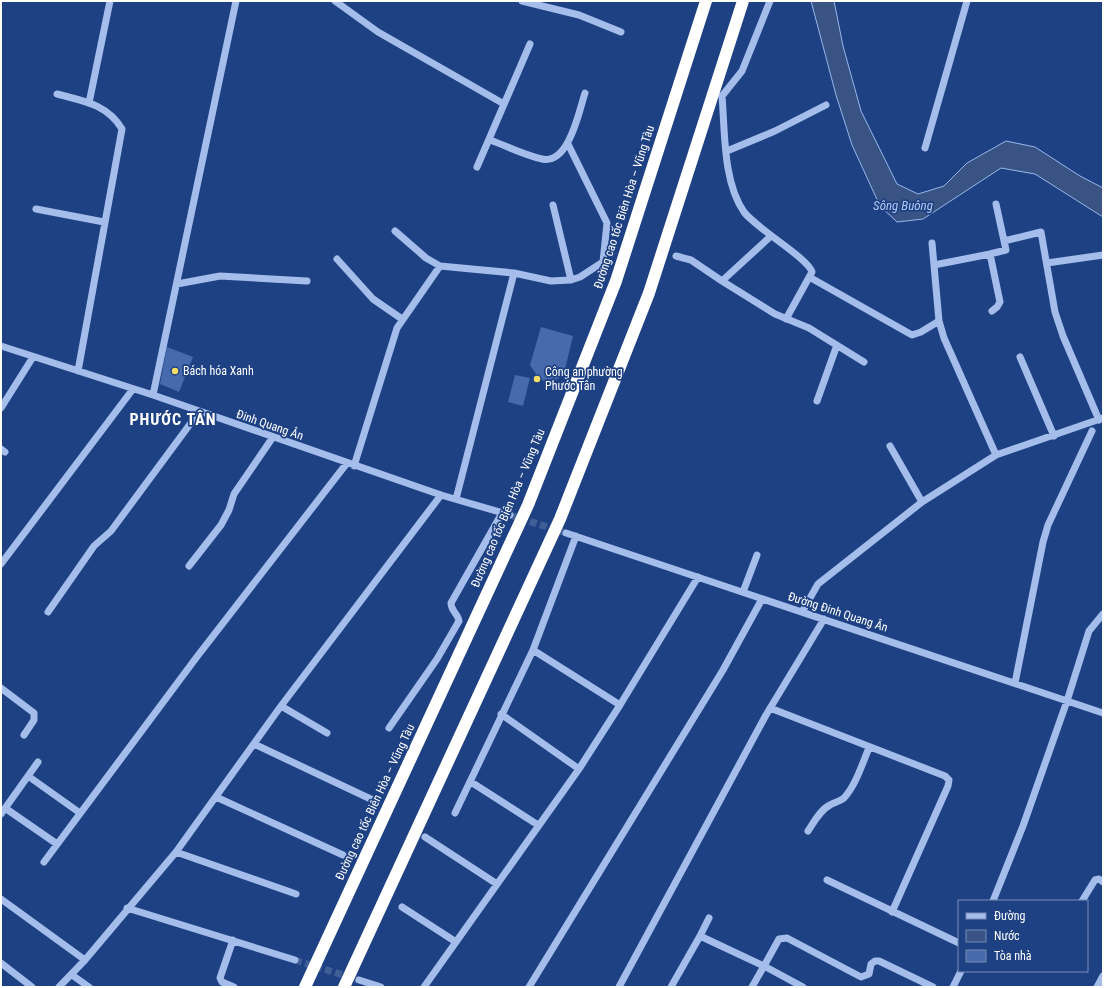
<svg xmlns="http://www.w3.org/2000/svg" width="1104" height="988" font-family="'Roboto Condensed',sans-serif">
<style>
.water{fill:#395384;stroke:#98b7ec}
.building{fill:#466aac}
.lines{fill:none;stroke-linecap:round;stroke-linejoin:round}
.minor-tunnel{stroke:#405e96;stroke-width:7;stroke-dasharray:7 3.5;stroke-linecap:butt}
.minor{stroke:#a4bdea;stroke-width:7}
.highway{stroke:#fff;stroke-width:12}
.poi-dot{fill:#f9dc63;stroke:#1e4184;stroke-width:1.5}
.labels{text-anchor:middle;dominant-baseline:central;stroke-width:3.5;stroke-linejoin:round;paint-order:stroke}
.street-label{font-size:12px;fill:#fff;stroke:#1e4184}
.poi-label{font-size:12px;fill:#fff;stroke:#1e4184;text-anchor:start}
.water-label{font-size:13px;font-style:italic;fill:#b0c8f1;stroke:#1e4184}
.district-label{font-size:16px;font-weight:bold;letter-spacing:1px;fill:#fff;stroke:#1e4184}
</style>
<rect width="100%" height="100%" fill="#1e4184"/>
<path class="water" d="M811 1H834L843 46 861 111 897 184 918 194 944 186 967 163 1006 141 1035 147 1080 176 1103 188V217L1035 174 1001 168 923 219 897 222 880 206 852 145 836 95Z"/>
<path class="building" d="M541 327 573 336 564 373 558 379 551 381H544L538 377 530 365Z
M167 347 193 357 179 392 160 384Z
M515 375 530 378 523 406 508 402Z"/>
<g class="lines">
<path class="minor-tunnel" d="M510 515 566 533
M295 960 359 980"/>
<path class="minor" d="M335 1 378 32 504 104
M522 1 579 15 621 32
M770 1 742 71 722 96C725 132 723 182 744 212 757 229 808 258 812 272L786 319
M57 94C83 101 107 104 122 129L78 371
M89 103 110 1
M490 140C507 146 524 155 542 159 569 165 579 111 585 93
M925 148 967 1
M727 151 775 131 826 105
M477 167 530 44
M553 205 571 280
M36 209 104 222
M395 231 426 258 440 266 514 273 551 281 571 280 580 277 603 262 607 223 568 144
M1004 241 1041 232 1055 312 1063 336 1099 420
M932 243 939 321 944 338 996 455
M676 256 691 260 722 281 775 314 809 328 864 362
M337 259 373 299 402 319
M1047 263 1103 255
M934 265 990 254
M811 278 912 335 921 332 939 321
M722 281 771 236
M177 284 220 276 307 281
M992 311 997 307 1000 302 990 254 1006 250 996 204
M1 346 153 395 441 495 510 515
M1020 357 1054 436
M153 395 236 1
M817 401 837 345
M1 408 33 357
M890 446 922 502
M1 449 5 452
M354 466 397 328 440 266
M456 499 514 273
M566 533 1103 713
M1 564 133 389
M189 566 221 525 229 510 234 494 273 437
M743 592 757 555
M48 612 94 546 111 531 199 412
M802 612 818 584 922 502 996 455 1103 418
M533 650 576 536
M1015 683 1043 542 1048 525 1092 431
M1 688 34 713V720L24 735
M281 706 327 733
M770 708 945 776 949 780 948 786 892 912
M501 714 579 769 620 705 698 577
M389 728 437 659 459 621C458 614 451 611 451 603L502 513
M254 744 377 802
M28 776 80 813
M471 782 538 825
M216 797 343 855
M5 808 57 844
M455 813 533 650 620 705
M1 814 38 762
M808 831C814 822 820 810 830 805 835 802 839 802 844 798 856 785 862 764 869 748
M425 837 497 884
M176 852 296 894
M44 862 196 658 347 463
M827 880 959 943
M1 899 85 960
M993 901 1023 826 1067 701 1089 631 1103 614
M1082 901 1095 880 1099 879 1103 882
M402 907 456 942
M127 908 295 960
M700 936 709 918
M233 940 220 978 222 982 234 987
M1 963 32 987
M72 975 89 987
M359 980 381 987
M59 987 85 960 176 852 281 706 441 495
M424 987 579 769
M529 987 723 670 762 599
M619 987 766 715 824 619
M671 987 700 936 764 966 779 939 787 938 861 977 869 974 871 964 875 961H879L933 987
M752 987 764 966 803 987
M953 987 961 971
M1097 987 1103 976"/>
<path class="highway" d="M305 987 528 505 616 281 706 1
M344 987 560 519 649 293 743 1"/>
</g>
<g class="poi-dot">
<circle cx="175" cy="371" r="4"/>
<circle cx="537" cy="379" r="4"/>
</g>
<g class="labels">
<g class="street-label">
<text transform="translate(624 207) rotate(-72)">Đường cao tốc Biên Hòa – Vũng Tàu</text>
<text transform="translate(270 425) rotate(19)">Đinh Quang Ân</text>
<text transform="translate(508 508) rotate(-67)">Đường cao tốc Biên Hòa – Vũng Tàu</text>
<text transform="translate(838 612) rotate(18)">Đường Đinh Quang Ân</text>
<text transform="translate(375 802) rotate(-65)">Đường cao tốc Biên Hòa – Vũng Tàu</text>
</g>
<g class="poi-label">
<text x="183" y="371">Bách hóa Xanh</text>
<text x="545" y="372">Công an phường<tspan x="545" dy="14">Phước Tân</tspan></text>
</g>
<g class="water-label">
<text x="903" y="205">Sông Buông</text>
</g>
<g class="district-label">
<text x="173" y="419">PHƯỚC TÂN</text>
</g>
</g>
<rect width="1104" height="988" fill="none" stroke="#ffffff" stroke-width="4"/>
<rect x="958" y="900" width="130" height="72" fill="#1e4184" stroke="#788db5"/>
<rect x="966" y="913" width="20" height="6" fill="#a4bdea" stroke="#788db5"/>
<text x="994" y="920" font-size="12" fill="#ffffff">Đường</text>
<rect x="966" y="930" width="20" height="12" fill="#395384" stroke="#788db5"/>
<text x="994" y="940" font-size="12" fill="#ffffff">Nước</text>
<rect x="966" y="950" width="20" height="12" fill="#466aac" stroke="#788db5"/>
<text x="994" y="960" font-size="12" fill="#ffffff">Tòa nhà</text>
</svg>
